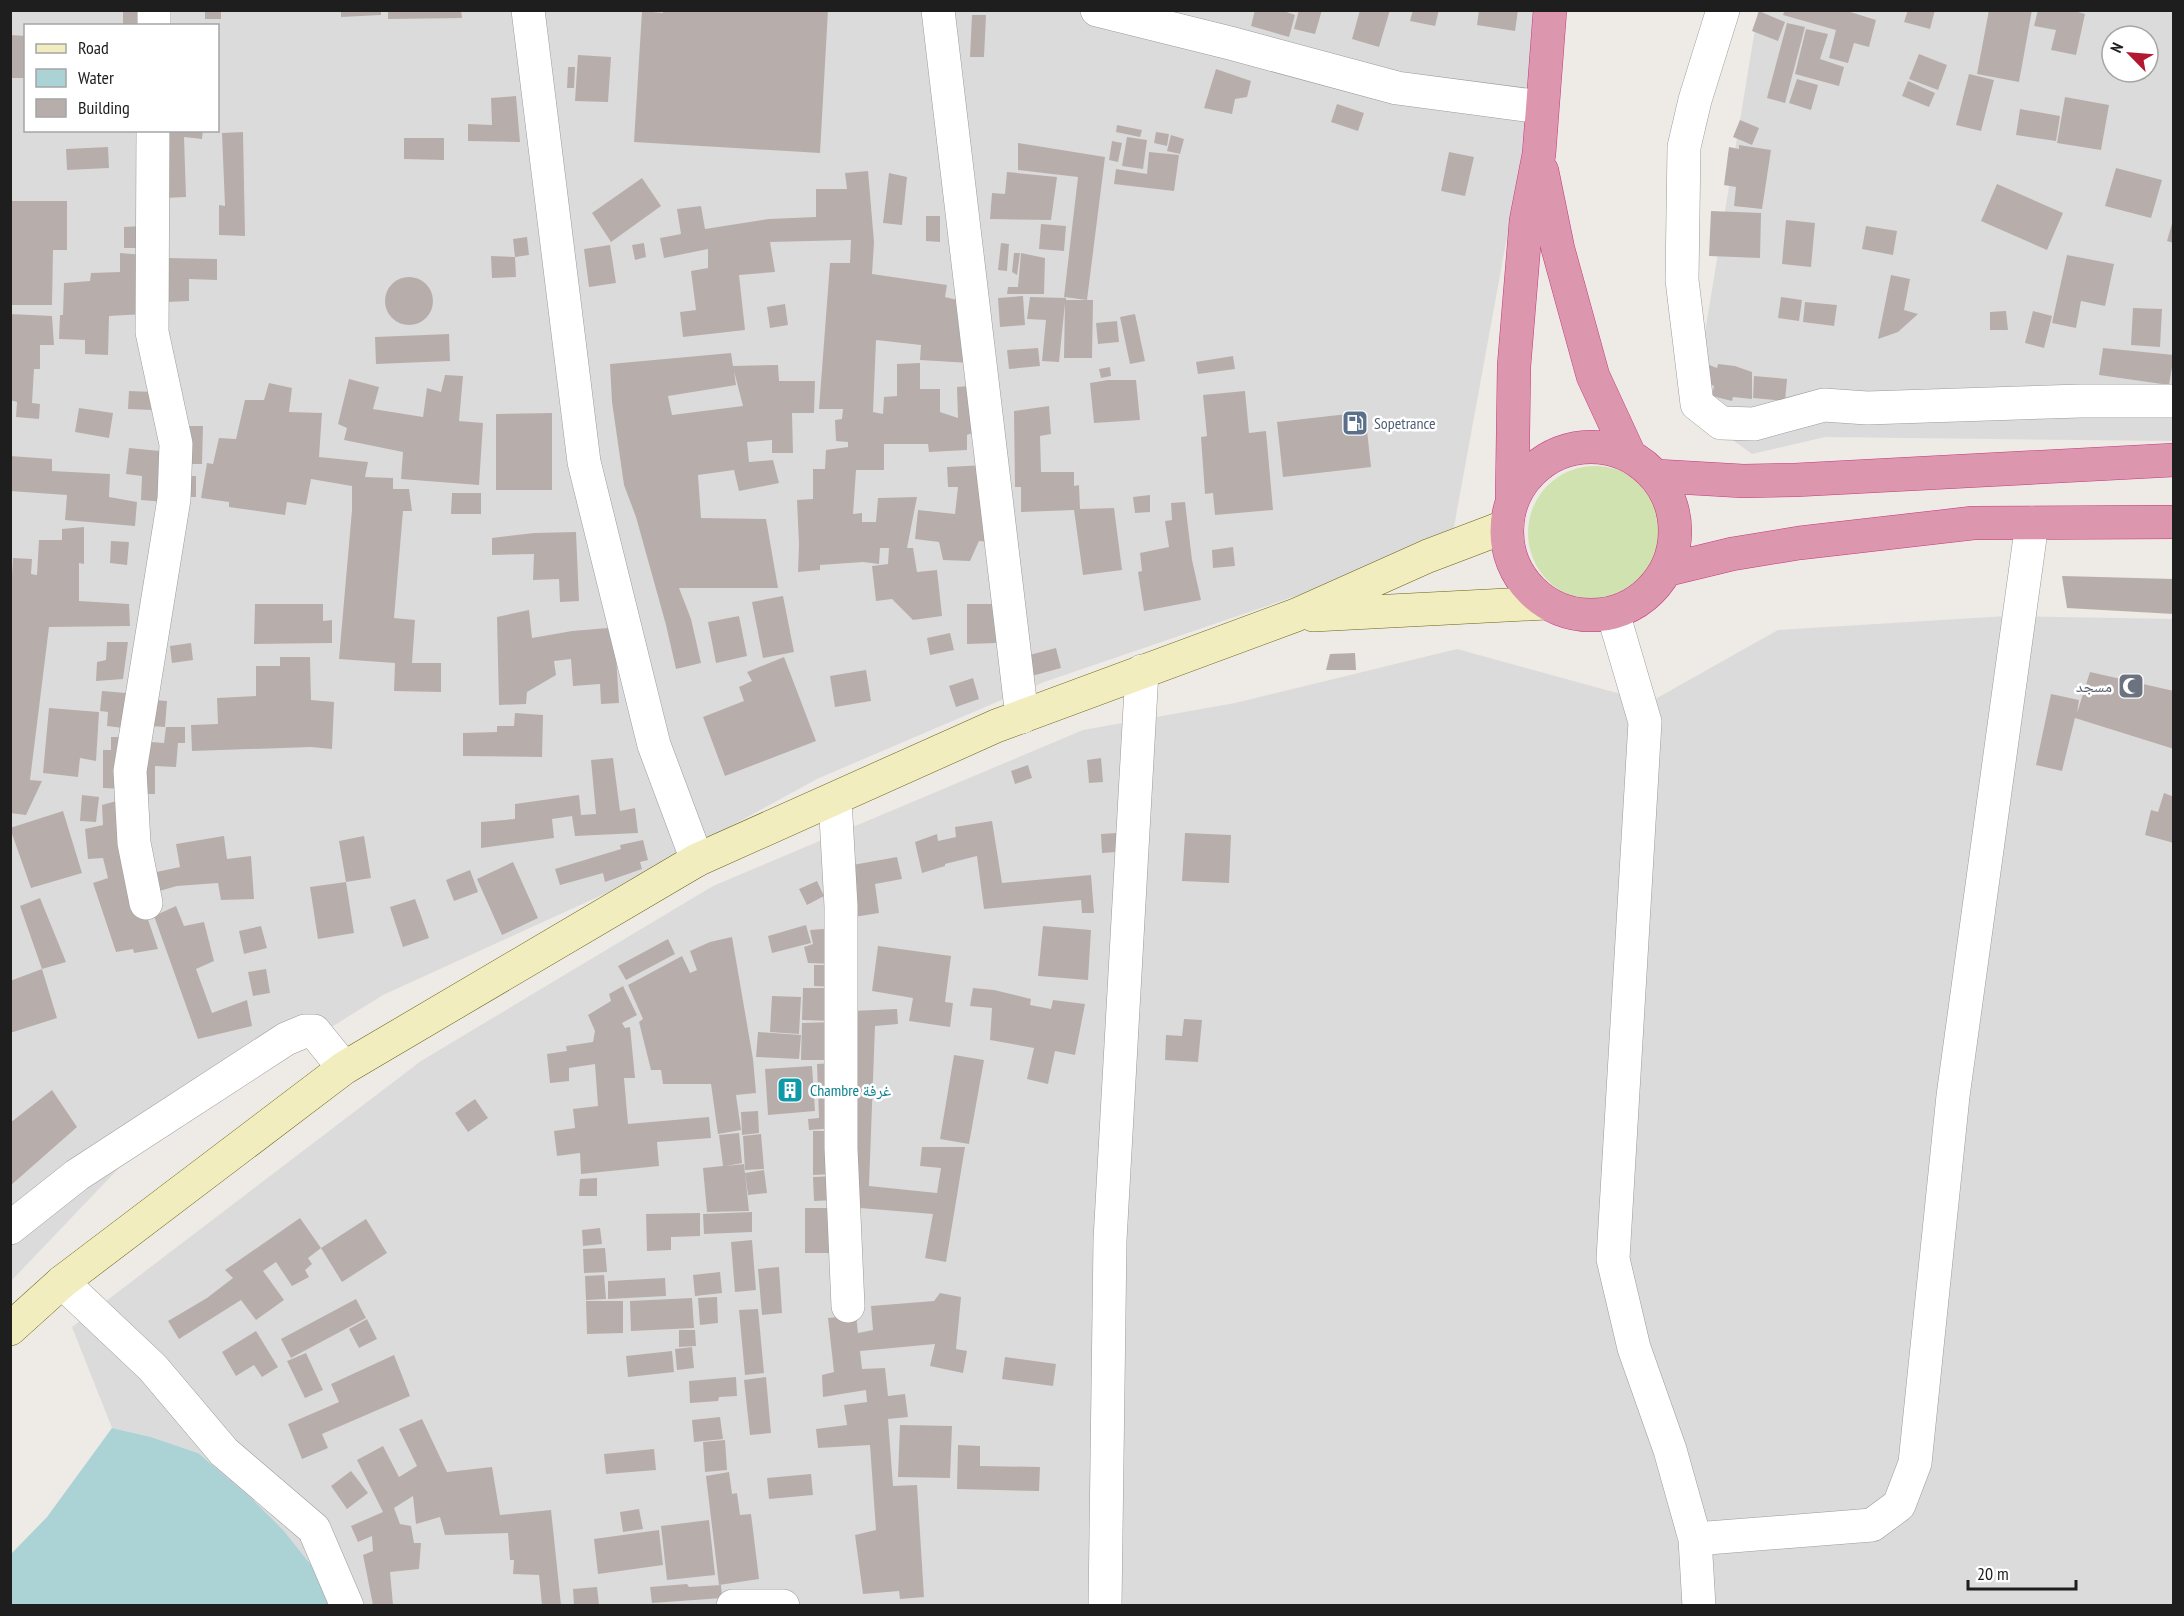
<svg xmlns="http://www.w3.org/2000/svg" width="2184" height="1616" font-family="'PT Sans Narrow','Noto Naskh Arabic',sans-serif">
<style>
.residential{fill:#dcdbdb;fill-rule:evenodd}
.grass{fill:#d1e2b1}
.water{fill:#abd3d6}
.building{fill:#b7aeab;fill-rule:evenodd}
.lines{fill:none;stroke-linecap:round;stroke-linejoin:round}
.street-casing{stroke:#9b9b9b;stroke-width:34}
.secondary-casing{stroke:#686412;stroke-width:34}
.highway-casing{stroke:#c5397f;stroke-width:34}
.street{stroke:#fff;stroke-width:33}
.secondary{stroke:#f2edbf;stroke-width:33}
.highway{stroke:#dc96ae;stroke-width:33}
.labels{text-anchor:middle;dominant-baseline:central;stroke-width:5;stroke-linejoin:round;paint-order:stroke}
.service-label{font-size:16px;fill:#4e5e75;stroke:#fff;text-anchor:start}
.worship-label{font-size:16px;fill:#5b616d;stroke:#fff;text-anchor:end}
.culture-label{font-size:16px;fill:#0d838f;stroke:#fff;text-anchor:start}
</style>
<rect width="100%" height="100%" fill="#eeeae5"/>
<path class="residential" d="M11 11H1544L1526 133 1451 543 1044 682 819 778 615 889 383 995 140 1146 11 1281ZM26 26H218V130H26Z
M1758 11H2173V441L1825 437 1752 454 1692 411ZM2112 36H2148V72H2112Z
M2007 616 2173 619V1605H341L198 1453 151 1437 112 1428 72 1327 421 1061 713 886 1083 730 1235 703 1457 649 1650 702 1778 630Z"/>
<path class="grass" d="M1528 533a67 67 0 1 1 134 0a67 67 0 1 1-134 0Z"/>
<path class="water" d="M112 1428 151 1437 198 1453 250 1497 283 1530 339 1600 341 1606H11V1554L47 1517Z"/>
<path class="building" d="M123 10H142L141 26H123Z
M205 10H221V19H205Z
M341 10H381V15L341 17Z
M388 10H461L462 18 388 19Z
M663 10H828L820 153 634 142 642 11 663 13Z
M1255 10H1281L1295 15 1289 37 1251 26Z
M1299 10H1322L1315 34 1294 29Z
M1360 10H1390L1379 47 1352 39Z
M1413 10H1439L1435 26 1410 21Z
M1479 10H1518L1515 31 1477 25Z
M1785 10H1844L1876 20 1869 47 1854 43 1848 63 1829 58 1836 30 1783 15Z
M1908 10H1935L1930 29 1904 22Z
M1989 10H2032L2019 82 1977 74Z
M2038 10H2071L2085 14 2076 55 2051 50 2056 30 2034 26Z
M1759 11 1785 22 1778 41 1752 31Z
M972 15H986L984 57H970Z
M1787 23 1805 27 1785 103 1767 98Z
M1806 29 1828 34 1820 59 1844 67 1839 86 1795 74Z
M10 35 26 36V78H10Z
M1919 54 1947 65 1938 90 1909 79Z
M578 55 611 57 608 102 575 101Z
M568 67H575L574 88H567Z
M1216 69 1251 81 1247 97 1235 99 1232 114 1204 108Z
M1969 74 1994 80 1981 131 1956 125Z
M1797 79 1818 85 1811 110 1789 103Z
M1908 81 1935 93 1929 107 1902 96Z
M516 96 520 142 468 141V124L492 125 491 98Z
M2065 97 2109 105 2101 150 2057 143Z
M1337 104 1364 113 1358 131 1331 122Z
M2020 109 2060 116 2056 141 2016 135Z
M1740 120 1759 128 1752 145 1733 137Z
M1117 125 1142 130 1140 137 1116 132Z
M163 130H203L202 139 184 137 186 197 163 198Z
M243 132 245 236 219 235V205L225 206 222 133Z
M1156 132 1169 134 1167 146 1154 143Z
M1171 135 1184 139 1180 154 1167 151Z
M1127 137 1147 140 1143 169 1122 166Z
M404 138H444V160L404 159Z
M1112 141 1122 143 1118 162 1109 160Z
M1018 143 1105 157 1087 300 1064 297 1078 177 1018 170Z
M1739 145 1771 150 1762 209 1734 206 1736 187 1724 185 1729 147 1739 149Z
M108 147 109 168 67 170 66 149Z
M1149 152 1179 155 1174 191 1114 184 1116 169 1147 174Z
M1449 152 1474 157 1465 196 1441 191Z
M2116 168 2162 180 2151 218 2105 206Z
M868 171 874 242 872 274 947 285 945 297 966 302 970 363 920 360 921 345 876 340 873 412 883 414 884 397 897 396V364L920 363V389H940V412L958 418 957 387 970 386 978 431 967 435V450L929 452 928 444H884V470H856L853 514 862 513V522H876L878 498 917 497 907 548H913L917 572 937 570 942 616 913 620 892 599 876 601 872 566 888 564 889 548H880L879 564 863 562 820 565V570L798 572 799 544 797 500 813 499V469H825L826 450 848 447V442L836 441 835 420 842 419 843 409H819L830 263H850L851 240 770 242 775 272 739 275 745 330 683 337 680 312 696 310 691 271 708 268V249L664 258 660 238 681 234 677 209 701 206 705 229 769 219 816 217V189H847L845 173Z
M1007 172 1057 177 1051 220 990 219 992 193 1005 194Z
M889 173 907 177 902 225 883 223Z
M642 178 661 206 611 242 592 213Z
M1997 184 2063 213 2047 250 1981 221Z
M12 201H67V250H53L52 305H11Z
M1711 211 1761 213 1760 258 1709 256Z
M926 216H940V242L926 241Z
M1786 220 1815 223 1811 267 1782 264Z
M2173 220H2174V243L2167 241Z
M1041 224 1066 226 1064 251 1039 249Z
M142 226 143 248H124V227Z
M1866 226 1897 231 1893 255 1862 249Z
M527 237 529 255 515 257 513 239Z
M644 243 646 257 635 260 632 245Z
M1001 243 1009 244 1007 271 998 270Z
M610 245 616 283 589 287 584 249Z
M120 253 144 255V314L109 316 108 355 85 354V340L59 339 60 315H63L64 283 90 281 91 273 120 272Z
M1014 253H1020L1017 275 1012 272Z
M1021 253 1045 258 1044 294H1007L1008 287H1018Z
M2067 255 2114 264 2105 306 2081 301 2076 328 2052 323Z
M491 256 515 257 516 277 492 278Z
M167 258 217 259V280L189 279V301L167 302Z
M1891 275 1910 279 1904 310 1918 314 1898 332 1878 339Z
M385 301a24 24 0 1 1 48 0a24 24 0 1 1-48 0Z
M1023 296 1025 325 1000 327 998 298Z
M1030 297 1066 298V300H1093L1092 358H1064L1065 303 1059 362 1042 361 1046 320 1027 319Z
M1781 297 1802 300 1799 321 1778 318Z
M1805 302 1837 305 1834 326 1803 322Z
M785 304 788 325 770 328 767 307Z
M2133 308 2162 309 2160 347 2131 345Z
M2006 311 2008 330H1990V312Z
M2033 311 2052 316 2044 348 2025 343Z
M10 314 52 316 54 345H40V369H34L32 403 40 404 39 419 16 417 17 402 10 400Z
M1135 314 1145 361 1130 364 1120 317Z
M1117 321 1119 342 1098 344 1096 323Z
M449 334 450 361 376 364 375 337Z
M1038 348 1040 366 1009 369 1007 350Z
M2103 348 2174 355 2169 385 2099 375Z
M731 353 733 366 778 365 779 381H815L814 413H792L793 453H772V440L747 442 749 462 773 460 779 483 739 491 734 470 698 475 701 518 766 519 778 588H679L691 619 701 663 676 669 666 625 636 517 624 485 612 402 610 364ZM734 371 743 406 672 415 668 396 736 385Z
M1233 356 1235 369 1198 374 1196 362Z
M1704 363 1717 368 1718 364 1735 366 1752 372V399L1733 397 1732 401 1712 396 1714 386 1700 380Z
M1110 367 1111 376 1101 378 1099 369Z
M445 375 463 376 459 421 483 423 479 485 401 479 403 452 344 440 347 428 338 424 349 379 379 387 373 409 423 417 427 388 441 392Z
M1754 376 1787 379 1785 401 1753 398Z
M1108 380H1136L1140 420 1094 423 1090 383Z
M269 383 292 388 289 412 322 413 319 457 368 462 365 477 393 478V489H409L412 511H403L394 618 415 620 412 663H441V692L394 691 395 663 339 659 352 510V486L311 479 306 505 287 502 285 515 229 507V502L201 498 207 463 213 464 219 438 236 439 245 400H264Z
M129 391 154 392 153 410 128 409Z
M1245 391 1249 433 1266 431 1273 510 1215 515 1213 493 1205 494 1201 437 1207 436 1203 395Z
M1049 406 1051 434 1040 436 1041 472H1074V486L1079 485 1080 509 1114 508 1122 570 1083 575 1074 510 1021 512V487H1015L1014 411Z
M79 408 113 413 109 438 75 432Z
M1365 412 1371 467 1283 477 1277 422Z
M552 413V490H496V414Z
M183 426H203L202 464H182Z
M129 448 170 452 165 502 141 500 142 476 126 474Z
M10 456 52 459V471L110 474 109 497 137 502 135 526 65 520 67 495 10 491Z
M986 465 989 542 979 541 970 561 943 560 939 542 915 539 918 510 955 514 958 487H948L947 467Z
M185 476H196V497H185Z
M452 493H481V514H451Z
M1150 495V512L1135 513 1133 497Z
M1185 502 1192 560 1201 600 1144 611 1138 572 1142 571 1140 553 1169 547 1165 521 1172 520 1171 503Z
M84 527V564L79 563V601L129 604 130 626 49 627 30 780 42 781 26 815 10 813 12 727H10V576H12L13 558 32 559 31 574 37 575 39 540H62V529Z
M576 532 579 601 560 602 559 579 533 580 534 554 492 555V538L534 533Z
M111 541 129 542 127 565 110 563Z
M1233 547 1235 566 1213 568 1212 550Z
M2062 576 2174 579V614L2067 608Z
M783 596 794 652 763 658 752 602Z
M255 604H323V621L332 620V643L254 644Z
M967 604H996V643L967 644Z
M529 610 532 638 572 631 608 628 616 655 619 703 601 704 600 684 573 686 571 659 554 661 556 675 527 692 526 704 499 705 497 617Z
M739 616 747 656 716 663 708 622Z
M950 633 954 650 930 655 927 638Z
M107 642H128L123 679 96 681 97 662 106 660Z
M191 643 193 660 172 663 170 646Z
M1056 648 1061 668 1028 677 1022 657Z
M1355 653 1356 670H1326L1330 654Z
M280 657H310L311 700 334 702 332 749 311 747 192 751 191 725 218 724 217 698 256 696V666H280Z
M784 657 816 741 725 776 703 717 744 701 739 687 752 681 747 672Z
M866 670 871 701 835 707 830 676Z
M2090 672 2174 691V749L2075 718 2062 771 2036 765 2051 694 2079 700 2077 713Z
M973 678 979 699 956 707 949 686Z
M102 691 126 693 123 728 107 726 108 712 100 711Z
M154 700 167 701 165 727 151 726Z
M49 708 99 712 96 761 80 758 78 777 43 773Z
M515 713 543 715 542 757 463 756V733L497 732V726H514Z
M166 727H185V743H178L176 767 155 766V794H135L139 741 164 743Z
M111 737H125L124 789 103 788V750H111Z
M613 758 620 811 635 808 638 833 575 836 572 816 552 819 554 838 481 848V822L515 819V804L579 795 581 815 596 814 591 760Z
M1101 758 1103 782 1089 783 1087 760Z
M1028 765 1032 778 1015 784 1011 771Z
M2164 793 2174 797V843L2145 835 2151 810 2158 812Z
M82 795 99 797 96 822 80 821Z
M127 798 140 896 158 949 134 953 133 949 116 952 93 883 108 878 103 858 88 859 85 829 103 825 102 805Z
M63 811 82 873 31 888 10 828Z
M992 821 1002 883 1091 875 1094 913H1082L1081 900 984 909 977 856 945 864V866L922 873 915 842 937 834 938 841 956 837 955 827Z
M1116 833V852L1102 853 1101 834Z
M1185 833 1231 835 1229 883 1182 881Z
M224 836 227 859 251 856 254 899 221 900 218 883 177 886 152 893 147 874 180 867 176 844Z
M364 836 371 878 346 882 354 933 318 939 310 887 346 882 339 841Z
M643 840 648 860 640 862 642 869 605 882 603 873 560 885 555 869 621 849 620 845Z
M897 857 902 879 875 884 879 913 854 917 847 866Z
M513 862 538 918 502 935 477 879Z
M470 870 478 892 454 901 446 880Z
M817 881 824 896 807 905 799 889Z
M40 898 66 962 42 969 20 906Z
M415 899 429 938 403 947 390 907Z
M176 906 184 926 204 922 214 961 196 969 212 1013 247 1000 252 1026 198 1039 154 916Z
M806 925 811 943 772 953 768 936Z
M261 926 267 948 244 954 239 931Z
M1043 926 1091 930 1088 980 1038 976Z
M836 928V964L808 963 804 947 813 944 810 930Z
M732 937 753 1059 756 1093 736 1095 741 1130 718 1134 711 1084H663L661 1070H651L639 1022 643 1019 628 985 682 956 690 973 697 970 690 951 710 942Z
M668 939 675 954 626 980 618 966Z
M878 946 951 956 945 1002 953 1003 950 1027 909 1021 913 998 872 991Z
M814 965H834L833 987 814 986Z
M42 969 57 1018 10 1033V981Z
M266 969 270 993 253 996 248 972Z
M623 986 637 1015 622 1023 625 1028 630 1027 635 1078H624L628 1124 709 1117 711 1138 657 1142 659 1166 581 1174 580 1153 557 1156 554 1131 575 1128 573 1109 598 1106 595 1064 569 1068V1081L550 1083 547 1054 567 1051 566 1046 593 1042 595 1031 588 1015 611 1001 609 994Z
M803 988H834L833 1021 802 1020Z
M973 988 994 990 1031 999 1030 1005 1051 1009 1053 1000 1085 1004 1075 1055 1055 1051 1048 1084 1027 1079 1034 1048 990 1040 992 1008 970 1006Z
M772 996 801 997 799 1034 770 1032Z
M897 1009 898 1024 875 1026 869 1186 937 1193 941 1168 920 1166 922 1147H965L946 1262 925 1258 933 1214 848 1207 852 1011Z
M1184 1019 1202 1020 1198 1062 1165 1060 1166 1035 1182 1036Z
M832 1022V1060H801L802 1023Z
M758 1032 801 1035 799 1059 756 1057Z
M954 1055 984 1060 969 1144 940 1139Z
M833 1063 836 1128 809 1130 808 1119 819 1118 817 1064Z
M812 1066 815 1111 768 1115 765 1069Z
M52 1090 77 1127 10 1186V1123Z
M475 1099 488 1118 468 1132 455 1113Z
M758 1111 759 1133 742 1135 741 1112Z
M813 1131H835L836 1174 813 1175Z
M739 1133 742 1163 726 1166 744 1164 749 1211 707 1212 703 1168 723 1166 719 1135Z
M761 1134 764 1169 745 1170 743 1136Z
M764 1170 767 1193 748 1195 745 1173Z
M835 1176 837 1200 814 1201 813 1177Z
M597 1178V1196H579L580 1179Z
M805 1208H838L839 1253H805Z
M752 1212V1232L704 1234 703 1214Z
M700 1213V1236L671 1237V1250L647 1251 646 1214Z
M300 1218 321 1248 308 1258 312 1264 305 1270 309 1277 292 1286 276 1262 263 1271 284 1300 256 1320 241 1300 179 1339 168 1321 207 1298 233 1278 225 1270Z
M366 1219 387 1253 342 1282 321 1248Z
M600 1228 602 1244 583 1246 582 1230Z
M752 1240 756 1290 735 1292 731 1242Z
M605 1248 607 1272 584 1273 583 1249Z
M779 1267 782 1313 762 1315 758 1269Z
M720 1272 722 1293 695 1296 693 1275Z
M604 1275 606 1299 586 1300 585 1276Z
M665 1278 666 1296 608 1299V1281Z
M940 1293 961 1297 956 1349 967 1351 963 1373 930 1366 935 1344 860 1351 862 1369 885 1368 888 1396 905 1394 908 1417 888 1419 893 1486 917 1485 924 1597 900 1599 899 1591 863 1594 855 1535 876 1530 870 1445 818 1448 816 1429 847 1425 844 1405 867 1402 866 1390 823 1397 822 1375 834 1372 828 1318 856 1315 858 1333 873 1330 871 1306 934 1301Z
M717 1297 718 1323 700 1325 698 1298Z
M692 1298 694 1328 631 1331 630 1301Z
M356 1299 366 1318 291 1358 281 1339Z
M586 1301H623V1333L587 1334Z
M758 1309 764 1373 745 1375 739 1310Z
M367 1319 377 1339 359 1348 349 1329Z
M679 1330H695L696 1346 679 1347Z
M256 1331 278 1367 262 1377 254 1365 236 1376 222 1352Z
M692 1347 694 1368 677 1370 675 1349Z
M672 1351 674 1372 628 1377 626 1356Z
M306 1353 323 1390 305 1398 287 1361Z
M394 1355 410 1396 322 1434 328 1448 302 1459 288 1424 339 1402 331 1384Z
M1005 1357 1056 1364 1053 1386 1002 1379Z
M736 1377 737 1396 719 1397 718 1401 690 1403 689 1381Z
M766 1377 771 1433 750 1435 744 1380Z
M720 1417 723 1439 694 1442 692 1420Z
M422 1419 447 1472 492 1467 500 1515 551 1510 561 1605H542L539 1575 513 1574 514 1560H510L508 1533 445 1535 440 1517 416 1524 413 1496 394 1508 400 1524 411 1526 414 1543H421L419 1569 390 1572 393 1605H373L363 1555 373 1551 372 1536 358 1542 351 1526 383 1512 357 1460 383 1446 399 1477 417 1466 399 1429Z
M900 1425 952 1426 950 1478 898 1477Z
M725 1440 727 1470 705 1472 703 1442Z
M958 1445 980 1446V1466L1040 1467 1039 1491 957 1489Z
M654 1449 656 1470 606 1474 604 1454Z
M351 1471 368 1493 347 1509 331 1486Z
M729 1472 732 1494 737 1493 740 1515 751 1514 759 1579 719 1585 706 1476Z
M811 1474 813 1495 769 1499 767 1478Z
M639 1509 643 1529 623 1532 620 1512Z
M709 1520 715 1575 667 1580 661 1526Z
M659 1530 663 1565 598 1574 594 1539Z
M687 1584 689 1587 721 1585 722 1598 652 1603 650 1587Z
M597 1587 599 1605H574L573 1589Z"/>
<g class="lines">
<g class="street-casing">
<path id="street" d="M528 10 584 462 654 745 697 860
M938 10 1022 717
M1097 10 1230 43 1397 88 1541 107
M1723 10 1695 100 1684 147 1682 280 1697 404 1721 423 1754 424 1824 405 1867 408 2081 401H2174
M154 26V10
M1613 613 1645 722 1613 1259 1634 1348 1670 1450 1695 1539 1699 1606
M835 799 841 906V1148L848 1306
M146 903 134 843 130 771 174 499 176 444 152 332 153 130
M10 1228 77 1175 286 1039 305 1031H314L344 1068
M62 1282 153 1368 224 1452 314 1529 347 1606
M1695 1539 1872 1525 1899 1505 1915 1463 1953 1096 2032 523
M733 1606H783
M1105 1606 1110 1240 1142 671"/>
</g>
<g class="secondary-casing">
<path id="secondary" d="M1313 615 1546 603
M10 1329 62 1282 344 1068 697 860 996 726 1296 615 1428 556 1507 526"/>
</g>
<g class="highway-casing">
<path id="highway" d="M1542 171 1558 249 1593 376 1629 454
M1507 531a84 84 0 1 1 168 0a84 84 0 1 1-168 0Z
M1657 476 1743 481 1795 480 2174 460
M1512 501 1514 366 1526 221 1539 154 1550 10
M1666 570 1732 554 1799 543 1973 523 2174 522"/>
</g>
<use href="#street" class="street"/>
<use href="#secondary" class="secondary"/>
<use href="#highway" class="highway"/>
</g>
<defs>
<g id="fuel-square" transform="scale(1.35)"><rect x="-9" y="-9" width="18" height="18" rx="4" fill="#5c6f8a" stroke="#fff"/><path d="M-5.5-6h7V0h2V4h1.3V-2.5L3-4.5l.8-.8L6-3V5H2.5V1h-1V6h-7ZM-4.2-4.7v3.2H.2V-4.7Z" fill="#fff"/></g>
<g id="mosque-square" transform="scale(1.35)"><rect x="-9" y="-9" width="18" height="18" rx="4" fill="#6b7280" stroke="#fff"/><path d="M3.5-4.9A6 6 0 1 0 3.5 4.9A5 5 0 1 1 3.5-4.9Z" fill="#fff"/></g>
<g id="building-square" transform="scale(1.35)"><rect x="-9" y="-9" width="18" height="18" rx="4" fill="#0f9aa8" stroke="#fff"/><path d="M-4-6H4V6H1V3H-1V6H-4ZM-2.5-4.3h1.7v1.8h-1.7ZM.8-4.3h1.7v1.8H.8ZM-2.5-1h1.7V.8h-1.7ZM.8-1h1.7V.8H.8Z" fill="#fff"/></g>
</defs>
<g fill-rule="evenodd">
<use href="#fuel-square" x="1355" y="423"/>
<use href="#mosque-square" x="2131" y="686"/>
<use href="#building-square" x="790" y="1090"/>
</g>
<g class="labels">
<g class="service-label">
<text x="1374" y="423">Sopetrance</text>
</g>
<g class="worship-label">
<text x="2112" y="686">مسجد</text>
</g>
<g class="culture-label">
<text x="810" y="1090">Chambre غرفة</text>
</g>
</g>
<rect width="2184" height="1616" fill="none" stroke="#1e1e1e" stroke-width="24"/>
<rect x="24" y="24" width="195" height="108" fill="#ffffff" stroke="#a5a5a5" stroke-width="1.5"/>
<rect x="36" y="44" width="30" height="9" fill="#f2edbf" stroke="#a5a5a5" stroke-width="1.5"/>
<text x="78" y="54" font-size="18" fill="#1e1e1e">Road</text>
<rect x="36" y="69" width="30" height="18" fill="#abd3d6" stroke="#a5a5a5" stroke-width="1.5"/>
<text x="78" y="84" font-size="18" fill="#1e1e1e">Water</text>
<rect x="36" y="99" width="30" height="18" fill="#b7aeab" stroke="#a5a5a5" stroke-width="1.5"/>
<text x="78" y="114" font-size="18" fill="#1e1e1e">Building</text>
<g transform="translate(2130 54) rotate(295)"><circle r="28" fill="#ffffff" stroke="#a5a5a5" stroke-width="1.5"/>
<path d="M0-4.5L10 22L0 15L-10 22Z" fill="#b41830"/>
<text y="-9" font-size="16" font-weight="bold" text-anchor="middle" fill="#1e1e1e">N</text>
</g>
<path d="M1968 1580v9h108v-9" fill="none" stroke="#1e1e1e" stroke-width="3"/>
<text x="1977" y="1580" font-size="18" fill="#1e1e1e" stroke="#ffffff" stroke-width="4.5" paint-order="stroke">20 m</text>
</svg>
